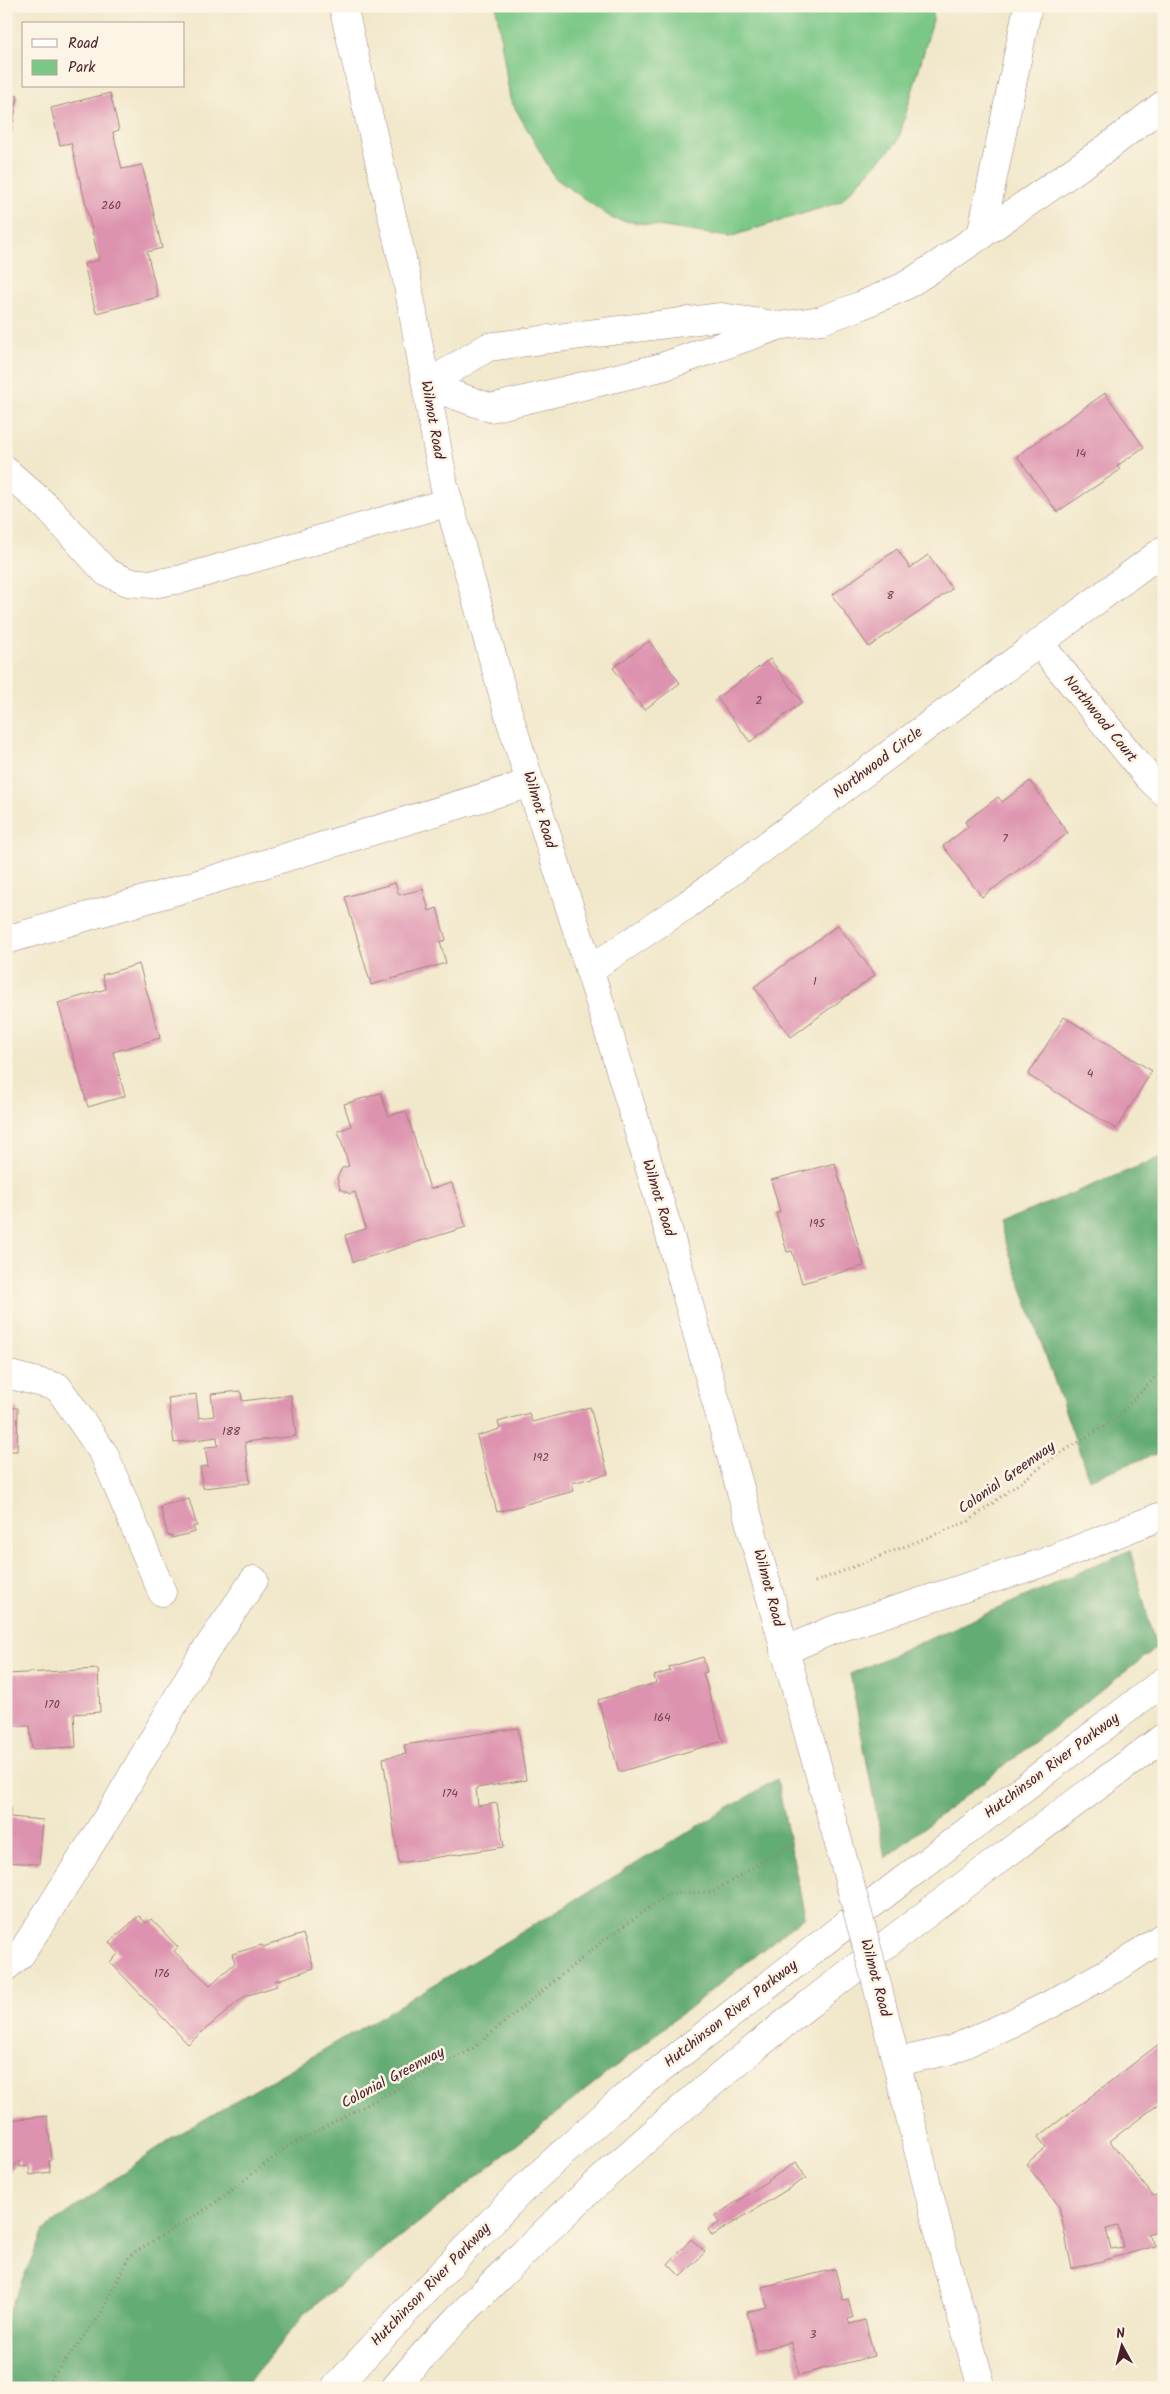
<svg xmlns="http://www.w3.org/2000/svg" width="1170" height="2394" font-family="Kalam,sans-serif">
<style>
.green{fill:#7ac786;stroke:#627358}
.forest{fill:#63ac73;stroke:#56664f}
.building{fill:#dd93af;fill-rule:evenodd}
.lines{fill:none;stroke-linecap:round;stroke-linejoin:round}
.minor-casing{stroke:#9e847b;stroke-width:29}
.highway-casing{stroke:#9e847b;stroke-width:29}
.path{stroke:#9e847b;stroke-width:3;stroke-dasharray:1 4;stroke-linecap:butt}
.minor{stroke:#fff;stroke-width:28}
.highway{stroke:#fff;stroke-width:28}
.minor-bridge-casing{stroke:#9e847b;stroke-width:29;stroke-linecap:butt}
.minor-bridge{stroke:#fff;stroke-width:28}
.labels{text-anchor:middle;dominant-baseline:central;stroke-width:5;stroke-linejoin:round;paint-order:stroke}
.number-label{font-size:12px;fill:#6f3c4c}
.street-label{font-size:15px;fill:#4a1f2b;stroke:#fcf5e5}
</style>
<rect width="100%" height="100%" fill="#fcf5e5"/>
<filter id="ink" filterUnits="userSpaceOnUse"><feTurbulence type="fractalNoise" baseFrequency=".02" numOctaves="2"/><feDisplacementMap in="SourceGraphic" scale="10" xChannelSelector="R" yChannelSelector="G"/><feConvolveMatrix kernelMatrix="1 2 1 2 8 2 1 2 1" color-interpolation-filters="sRGB"/></filter>
<filter id="wash" filterUnits="userSpaceOnUse"><feTurbulence type="fractalNoise" baseFrequency=".0096" numOctaves="4" result="noise"/><feDisplacementMap in="SourceGraphic" scale="20" xChannelSelector="R" yChannelSelector="G"/><feGaussianBlur stdDeviation="1.12" result="paint"/><feColorMatrix in="noise" values="0 0 0 0 0 0 0 0 0 0 0 0 0 0 0 0 0 1.4 0 .05"/><feComposite in="paint" operator="in"/></filter>
<g filter="url(#wash)">
<rect width="100%" height="100%" fill="#f1e8cb"/>
<path class="green" d="M496 6H931L933 20 898 141 840 202 729 237 613 219 555 178 510 99Z"/>
<path class="forest" d="M1164 1156V1451L1089 1479 999 1223Z
M1130 1550 1156 1648 885 1858 850 1674Z
M777 1779 805 1916 306 2312 244 2388H6V2318L44 2230 169 2140 385 2014Z"/>
<g id="blocks">
<path class="building" d="M6 93 18 96 9 143H6Z
M110 93 119 130 113 132 122 169 142 165 162 248 147 252 158 297 96 313 84 264 99 260 71 143 60 145 51 108Z
M1105 393 1144 447 1117 466 1120 470 1057 512 1017 456Z
M897 549 910 568 928 555 952 589 869 647 832 595Z
M649 641 680 683 644 710 613 668Z
M770 659 802 702 750 742 717 698Z
M1030 781 1068 833 982 897 943 846 968 827 965 822 998 797 1002 802Z
M395 883 399 895 423 889 429 911 437 908 446 940 440 942 446 963 371 985 345 897Z
M838 925 875 975 791 1037 754 987Z
M139 964 160 1038 113 1052 125 1096 88 1107 58 1003 106 989 102 975Z
M1064 1017 1152 1071 1116 1129 1028 1075Z
M381 1093 388 1116 406 1111 430 1189 452 1183 466 1227 353 1262 345 1235 366 1229 355 1192 350 1194 340 1189 337 1178 342 1168 349 1166 338 1131 351 1126 344 1104Z
M835 1163 864 1266 802 1283 792 1251 787 1252 776 1213 780 1212 771 1180Z
M241 1391 242 1401 291 1395 296 1436 245 1442 250 1483 203 1488 200 1467 208 1466 205 1447 218 1446 217 1437 174 1443 168 1398 196 1394 199 1418 214 1416 211 1394Z
M590 1407 608 1474 572 1483 574 1491 497 1512 477 1436 500 1429 498 1422 529 1413 532 1422Z
M6 1408H18L17 1451H6Z
M189 1499 197 1526H193L195 1532 172 1538V1535L168 1536 160 1506Z
M703 1657 707 1672 703 1673 723 1741 619 1772 598 1700 656 1683 654 1676 670 1671 669 1667Z
M98 1669 100 1712 74 1714 76 1747 32 1749 30 1726H10L7 1674Z
M518 1728 526 1780 476 1788 478 1806 497 1803 504 1847 399 1863 383 1758 406 1754 404 1745Z
M6 1806H11L10 1817 43 1820 39 1864 6 1862Z
M139 1916 146 1923 151 1919 178 1947 174 1951 210 1985 235 1963 232 1954 262 1945 263 1947 303 1934 314 1968 275 1981 277 1986 245 1996 188 2044 110 1962 119 1953 109 1942Z
M1164 2040V2100L1110 2141 1153 2196 1164 2193V2229L1147 2234 1156 2246 1072 2269 1059 2206 1026 2164 1046 2147 1038 2137ZM1118 2226 1123 2247 1111 2249 1106 2229Z
M7 2103 9 2120 47 2116 52 2160 49 2161 50 2172 30 2175 29 2166 20 2167 19 2160 6 2175Z
M796 2162 806 2178 712 2236 708 2229 719 2223 715 2216Z
M691 2239 705 2252 681 2277 668 2264Z
M835 2269 843 2300 848 2299 853 2318 848 2319 850 2324 865 2320 874 2356 799 2375 791 2342 757 2351 747 2312 767 2307 762 2287Z"/>
</g>
</g>
<g filter="url(#ink)">
<use href="#blocks" fill-opacity="0" stroke="#9e847b" stroke-width="1"/>
<g class="lines">
<g class="minor-casing">
<path id="minor" d="M343 6 407 280 444 485 510 719 600 1003 670 1236 850 1884
M981 236 1028 6
M426 385 491 408 662 367 778 326 822 320 860 306 905 286 939 264 1104 150 1164 104
M426 385 488 347 721 317 774 325
M6 471 47 507 106 572 128 582 152 584 182 579 449 502
M1039 643 1148 777 1164 792
M6 940 175 891 530 783
M589 970 688 904 1164 550
M6 1374 58 1387 104 1454 162 1592
M6 1967 21 1954 116 1804 198 1662 254 1580
M876 1981 947 2265 982 2388"/>
</g>
<g class="highway-casing">
<path id="highway" d="M784 1651 830 1631 1045 1562 1164 1515
M897 2062 951 2050 1010 2024 1051 2004 1121 1965 1164 1936
M335 2388 435 2280 523 2189 624 2098 894 1887 1164 1681
M395 2388C438 2335 490 2286 539 2238 731 2052 950 1896 1164 1737"/>
</g>
<path class="path" d="M815 1582 969 1521 1053 1458 1114 1420 1164 1368
M44 2388 100 2315 130 2255 211 2206 287 2147 472 2049 599 1944 668 1894 713 1892 795 1842"/>
<use href="#minor" class="minor"/>
<use href="#highway" class="highway"/>
<g class="minor-bridge-casing">
<path id="minor-bridge" d="M850 1884 876 1981"/>
</g>
<use href="#minor-bridge" class="minor-bridge"/>
</g>
</g>
<g class="labels">
<g class="number-label">
<text x="111" y="205">260</text>
<text x="1081" y="453">14</text>
<text x="890" y="595">8</text>
<text x="759" y="700">2</text>
<text x="1005" y="838">7</text>
<text x="815" y="981">1</text>
<text x="1090" y="1073">4</text>
<text x="817" y="1223">195</text>
<text x="231" y="1431">188</text>
<text x="541" y="1457">192</text>
<text x="52" y="1704">170</text>
<text x="662" y="1717">164</text>
<text x="450" y="1793">174</text>
<text x="162" y="1973">176</text>
<text x="813" y="2334">3</text>
</g>
<g class="street-label">
<text transform="translate(432 420) rotate(80)">Wilmot Road</text>
<text transform="translate(1100 719) rotate(51)">Northwood Court</text>
<text transform="translate(878 763) rotate(-37)">Northwood Circle</text>
<text transform="translate(539 810) rotate(73)">Wilmot Road</text>
<text transform="translate(658 1198) rotate(73)">Wilmot Road</text>
<text transform="translate(1007 1478) rotate(-35)">Colonial Greenway</text>
<text transform="translate(768 1588) rotate(75)">Wilmot Road</text>
<text transform="translate(1052 1766) rotate(-37)">Hutchinson River Parkway</text>
<text transform="translate(875 1978) rotate(75)">Wilmot Road</text>
<text transform="translate(731 2014) rotate(-38)">Hutchinson River Parkway</text>
<text transform="translate(393 2078) rotate(-28)">Colonial Greenway</text>
<text transform="translate(431 2285) rotate(-46)">Hutchinson River Parkway</text>
</g>
</g>
<rect width="1170" height="2394" fill="none" stroke="#fcf5e5" stroke-width="25"/>
<rect x="22" y="22" width="162" height="65" fill="#fcf5e5" stroke="#b59f9b"/>
<rect x="32" y="39" width="25" height="8" fill="#ffffff" stroke="#b59f9b"/>
<text x="68" y="48" font-size="15" fill="#4a1f2b">Road</text>
<rect x="32" y="60" width="25" height="15" fill="#7ac786" stroke="#b59f9b"/>
<text x="68" y="72" font-size="15" fill="#4a1f2b">Park</text>
<g transform="translate(1122 2346) rotate(353)" stroke="#fcf5e5" stroke-width="4" paint-order="stroke">
<path d="M0-4L9 19L0 12L-9 19Z" fill="#4a1f2b"/>
<text y="-8" font-size="14" font-weight="bold" text-anchor="middle" fill="#4a1f2b">N</text>
</g>
</svg>
